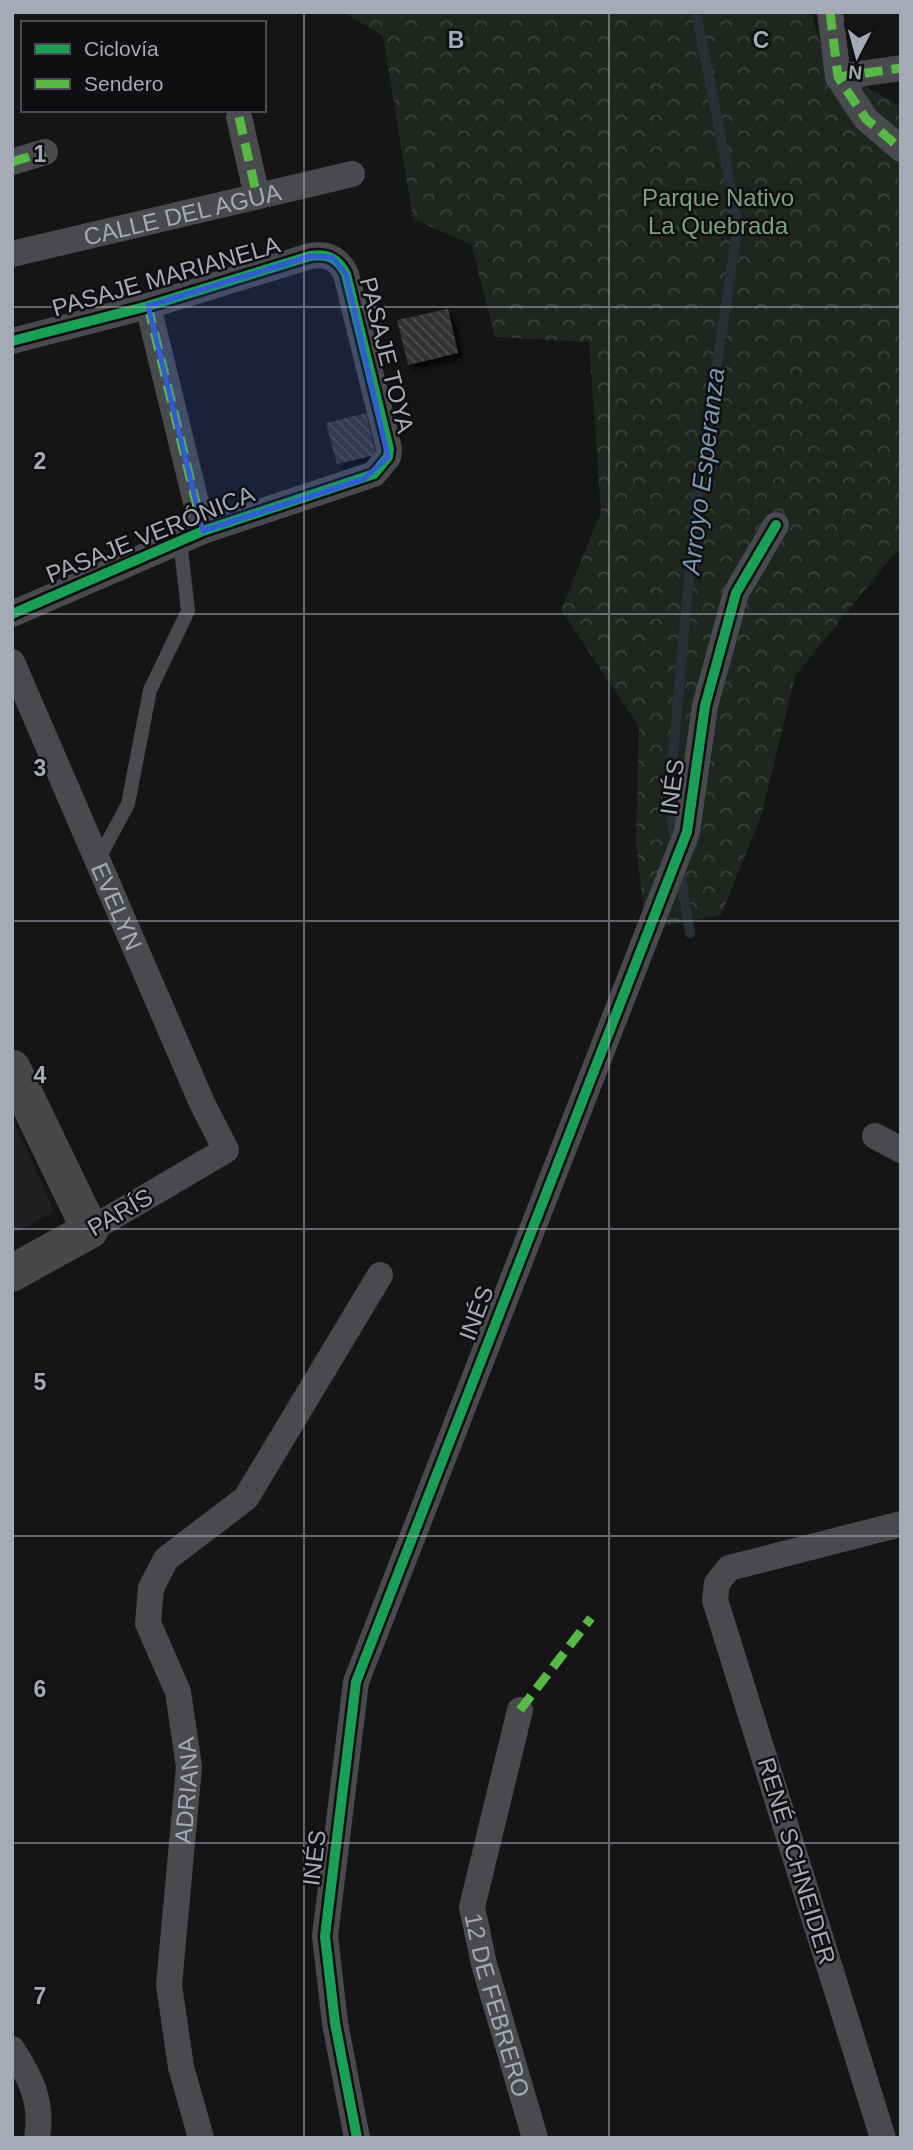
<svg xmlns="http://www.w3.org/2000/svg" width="913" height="2150" font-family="Helvetica,sans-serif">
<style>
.built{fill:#1f1f21}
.forest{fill:url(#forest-crowns)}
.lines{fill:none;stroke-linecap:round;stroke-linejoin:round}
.stream{stroke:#282f36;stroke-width:10}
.building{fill:url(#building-back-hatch);filter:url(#shadow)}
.lane{stroke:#494a4d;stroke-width:14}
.street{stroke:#494a4d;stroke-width:26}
.secondary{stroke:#48484b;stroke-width:37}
.quiet{stroke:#58b947;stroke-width:9;stroke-dasharray:18 9;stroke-linecap:butt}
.cycleway-casing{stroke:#0f0f11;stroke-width:15}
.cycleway{stroke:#1a9f57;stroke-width:10}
.marked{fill:#325cd3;fill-opacity:0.2;stroke:#325cd3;stroke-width:5;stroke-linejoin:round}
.grid{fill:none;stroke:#a6aab6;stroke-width:2;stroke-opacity:0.55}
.labels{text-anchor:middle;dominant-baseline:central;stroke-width:5;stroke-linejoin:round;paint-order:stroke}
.park-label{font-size:24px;fill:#7da180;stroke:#0f0f11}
.street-label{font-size:24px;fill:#a6aab6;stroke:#0f0f11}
.water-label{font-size:26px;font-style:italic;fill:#7c96b1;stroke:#0f0f11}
.grid-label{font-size:23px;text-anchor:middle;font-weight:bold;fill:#a6aab6;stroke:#0f0f11;stroke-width:5;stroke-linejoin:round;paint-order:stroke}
</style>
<defs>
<pattern id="forest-crowns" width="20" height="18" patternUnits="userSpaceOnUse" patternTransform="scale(1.75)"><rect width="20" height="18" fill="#1f251f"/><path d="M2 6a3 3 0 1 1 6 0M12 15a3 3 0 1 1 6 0" fill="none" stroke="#3d423d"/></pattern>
<pattern id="building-back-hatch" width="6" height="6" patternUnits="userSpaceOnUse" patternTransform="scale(1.75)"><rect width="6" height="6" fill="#333334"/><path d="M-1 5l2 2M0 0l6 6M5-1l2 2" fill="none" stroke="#4e4e4f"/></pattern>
<filter id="shadow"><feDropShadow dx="6" dy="6" stdDeviation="2" flood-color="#0009"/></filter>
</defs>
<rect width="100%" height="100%" fill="#151515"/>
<path class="built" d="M12 1117 54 1211 12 1235Z"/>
<path class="forest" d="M343 12H811L826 63 901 107V551L893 555 795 676 761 817 721 915 655 927 646 932 636 843 639 727 561 610 601 512 589 342 495 337 471 244 413 219 383 36Z"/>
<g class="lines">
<path class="stream" d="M676 843 669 799 695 511 738 224 696 12
M680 871 690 933"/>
</g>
<path class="building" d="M448 309 458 353 408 365 397 320Z
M366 413 376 455 337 464 326 423Z"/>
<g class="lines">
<path class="lane" d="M98 860 128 804 150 690 188 611 180 540"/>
<g class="street">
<path d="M830 12 838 77 866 119 901 149"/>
<path d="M838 77 901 68"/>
<path d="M239 117 257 196"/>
<path d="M12 162 45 152"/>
<path id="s1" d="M12 254 352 174"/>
<path d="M148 306 203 531"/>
<path d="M12 341 148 306 310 256C327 253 338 258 346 274L389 449 388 457 374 474 203 531 12 614"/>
<path id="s2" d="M12 662 202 1103 226 1150 90 1230"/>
<path d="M875 1136 901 1150"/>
<path id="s3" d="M520 1710 472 1907 484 1964 535 2138"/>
<path d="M12 2049C31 2078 43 2102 37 2138"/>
<path id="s4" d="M201 2138 181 2067 169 1985 189 1767 178 1692 148 1623 151 1588 166 1559 246 1498 380 1275"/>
<path d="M357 2138 335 2023 325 1936 356 1682 687 832 705 706 736 593 776 525"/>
<path d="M883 2138 715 1600 717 1583 729 1568 901 1524"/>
</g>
<path class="secondary" d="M12 1068 90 1230 12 1273"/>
<path class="quiet" d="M830 12 838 77 866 119 901 149
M838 77 901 68
M239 117 257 196
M12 162 45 152
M148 306 203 531
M520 1710 591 1618"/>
<g class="cycleway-casing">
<path id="cycleway" d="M12 341 148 306 310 256C327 253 338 258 346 274L389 449 388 457 374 474 203 531 12 614
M357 2138 335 2023 325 1936 356 1682 687 832 705 706 736 593 776 525"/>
</g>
<use href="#cycleway" class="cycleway"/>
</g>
<path class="marked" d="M310 256 332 257 346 274 388 457 364 479 203 531 148 306Z"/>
<path class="grid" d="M304 12V2138M609 12V2138M12 307H901M12 614H901M12 921H901M12 1229H901M12 1536H901M12 1843H901"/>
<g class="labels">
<g class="park-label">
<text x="718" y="197">Parque Nativo<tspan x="718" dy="28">La Quebrada</tspan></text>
</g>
<g class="street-label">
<text stroke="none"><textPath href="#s1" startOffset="175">CALLE DEL AGUA</textPath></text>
<text transform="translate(166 276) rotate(-16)">PASAJE MARIANELA</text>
<text transform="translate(387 355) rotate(76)">PASAJE TOYA</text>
<text transform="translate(150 534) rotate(-22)">PASAJE VERÓNICA</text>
<text transform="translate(672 787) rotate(-82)">INÉS</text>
<text stroke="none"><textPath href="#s2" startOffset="266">EVELYN</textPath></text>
<text transform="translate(120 1212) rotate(-30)">PARÍS</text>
<text transform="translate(476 1313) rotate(-69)">INÉS</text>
<text stroke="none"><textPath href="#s4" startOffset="352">ADRIANA</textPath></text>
<text transform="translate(314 1858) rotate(-83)">INÉS</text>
<text transform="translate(797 1861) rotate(73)">RENÉ SCHNEIDER</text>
<text stroke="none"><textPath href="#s3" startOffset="304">12 DE FEBRERO</textPath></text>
</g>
<g class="water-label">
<text transform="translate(703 471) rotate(-83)">Arroyo Esperanza</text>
</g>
</g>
<g class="grid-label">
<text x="456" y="48">B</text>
<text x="761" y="48">C</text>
<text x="40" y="162">1</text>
<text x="40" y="469">2</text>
<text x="40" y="776">3</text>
<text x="40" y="1083">4</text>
<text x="40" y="1390">5</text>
<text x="40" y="1697">6</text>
<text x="40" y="2004">7</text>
</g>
<rect width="913" height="2150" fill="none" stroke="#a6aab6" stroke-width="28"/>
<rect x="21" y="21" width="245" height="91" fill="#0f0f11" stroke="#4b4d53" stroke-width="2"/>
<rect x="35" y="44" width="35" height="10" fill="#1a9f57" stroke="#4b4d53" stroke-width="2"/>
<text x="84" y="56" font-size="21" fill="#a6aab6">Ciclovía</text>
<rect x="35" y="79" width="35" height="10" fill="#58b947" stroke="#4b4d53" stroke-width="2"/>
<text x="84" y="91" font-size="21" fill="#a6aab6">Sendero</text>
<g transform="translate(857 56) rotate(186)" stroke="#0f0f11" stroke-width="5" paint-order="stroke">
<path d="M0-5L12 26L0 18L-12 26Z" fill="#a6aab6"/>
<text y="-10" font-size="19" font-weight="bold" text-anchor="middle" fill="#a6aab6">N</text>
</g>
</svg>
